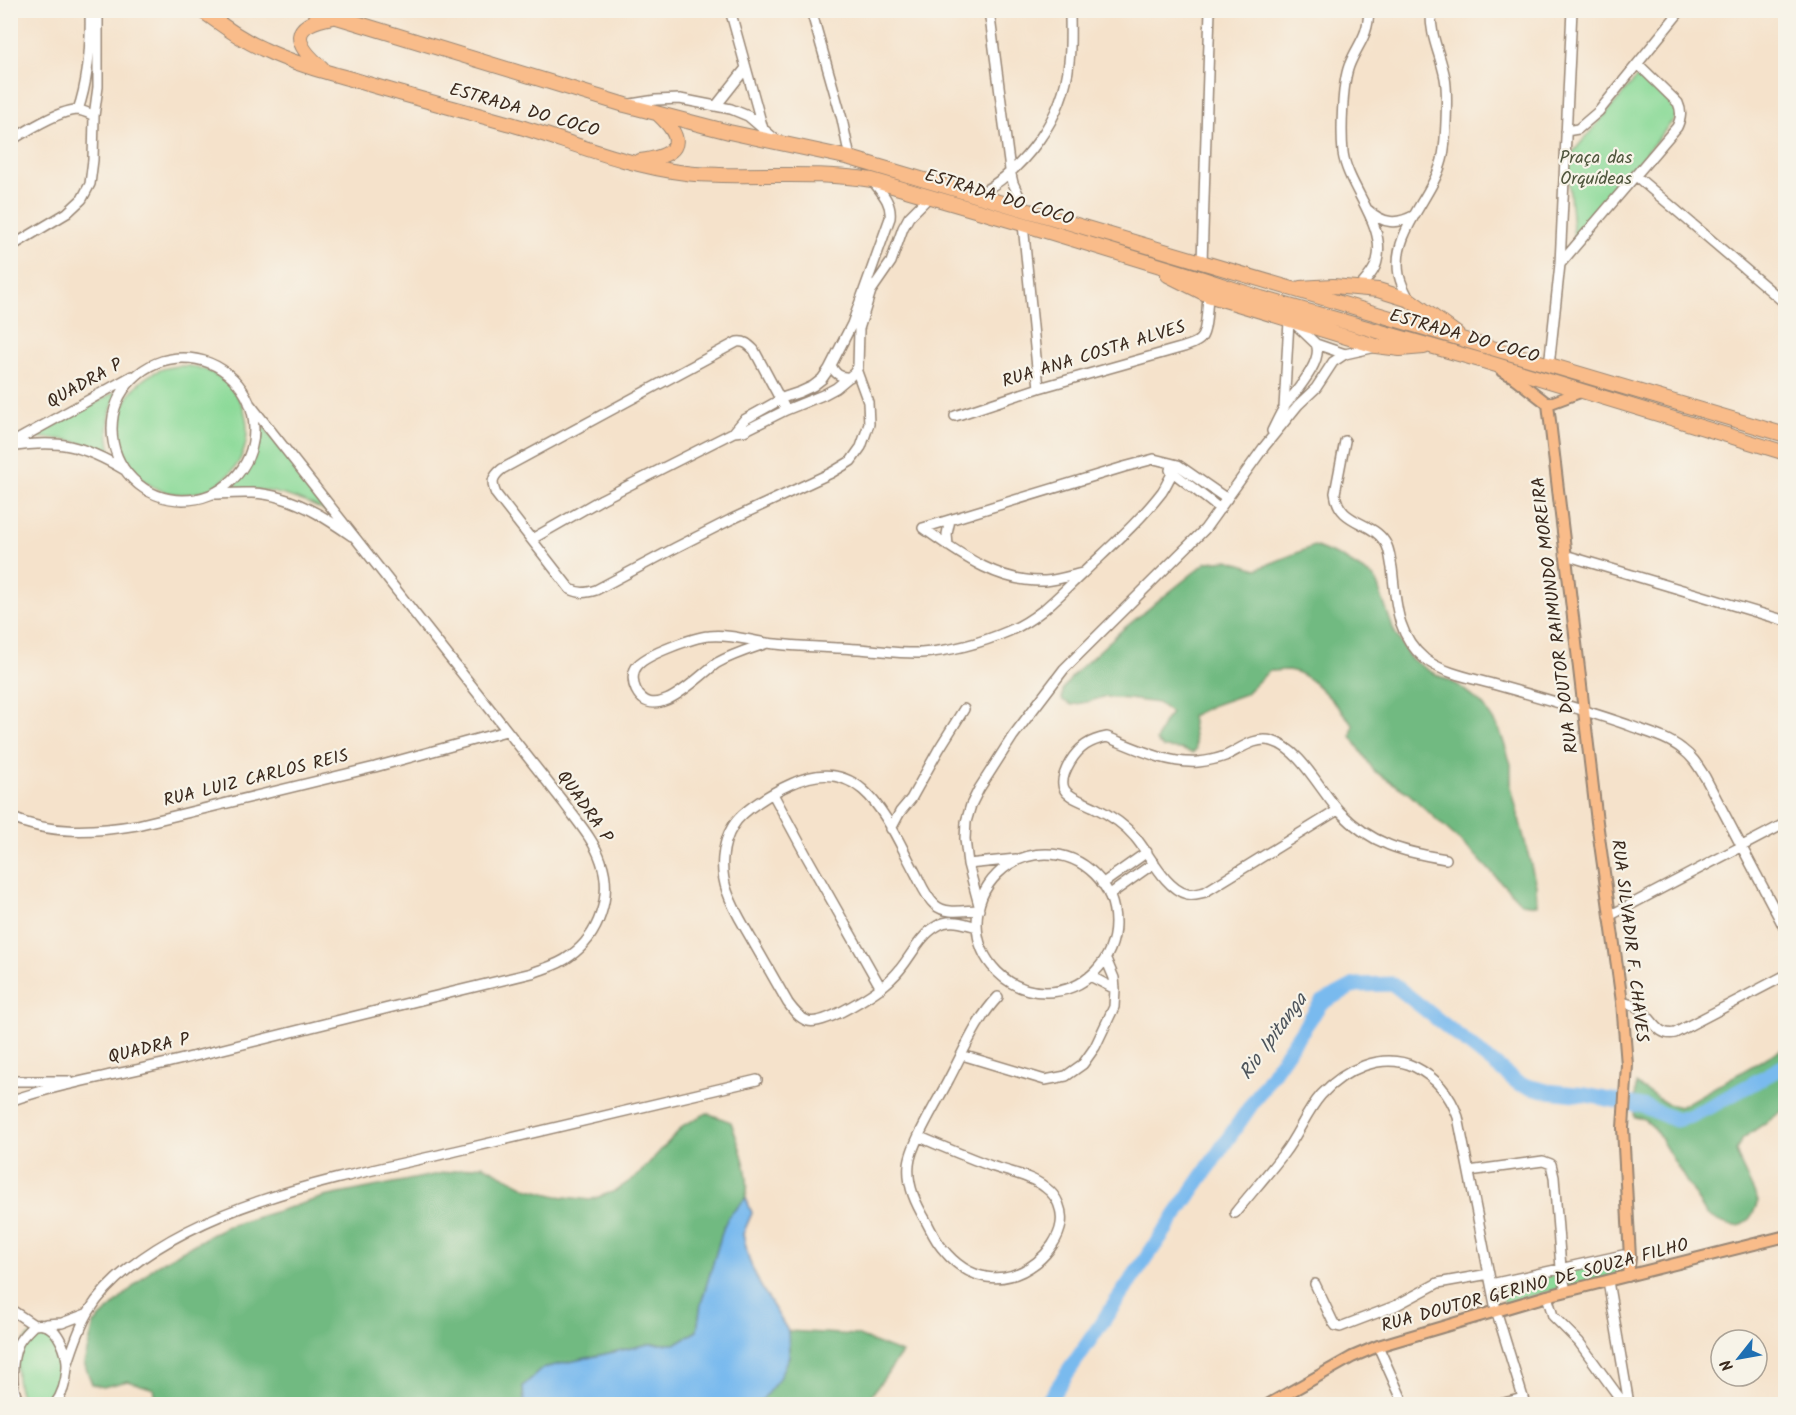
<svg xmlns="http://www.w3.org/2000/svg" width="1796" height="1415" font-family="Kalam,sans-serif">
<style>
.green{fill:#8cda99;stroke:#64825c;stroke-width:1.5}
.forest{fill:#71ba81;stroke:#567250;stroke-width:1.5}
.water{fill:#79baee;stroke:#5a7286;stroke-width:1.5}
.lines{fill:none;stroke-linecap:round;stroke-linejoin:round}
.river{stroke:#79baee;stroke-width:15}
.minor-casing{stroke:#988674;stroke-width:12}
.major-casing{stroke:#988674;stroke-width:14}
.highway-casing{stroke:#988674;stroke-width:16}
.minor{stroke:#fff;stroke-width:9}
.major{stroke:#f9bc8a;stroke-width:10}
.highway{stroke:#f9bc8a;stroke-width:14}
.labels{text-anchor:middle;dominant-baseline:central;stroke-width:4.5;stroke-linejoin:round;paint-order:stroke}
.street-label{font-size:18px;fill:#3b2a1e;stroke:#f7f3e8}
.park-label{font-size:18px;fill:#4f563d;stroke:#f7f3e8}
.water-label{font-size:20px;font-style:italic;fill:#4e555c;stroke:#f7f3e8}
</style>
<rect width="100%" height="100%" fill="#f7f3e8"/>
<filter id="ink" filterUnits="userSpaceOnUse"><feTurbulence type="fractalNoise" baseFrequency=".0167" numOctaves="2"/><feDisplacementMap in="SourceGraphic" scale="12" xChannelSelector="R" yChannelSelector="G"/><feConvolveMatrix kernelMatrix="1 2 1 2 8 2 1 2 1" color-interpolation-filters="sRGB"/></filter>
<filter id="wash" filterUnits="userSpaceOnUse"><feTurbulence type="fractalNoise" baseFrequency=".008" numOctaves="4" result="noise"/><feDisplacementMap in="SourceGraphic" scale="24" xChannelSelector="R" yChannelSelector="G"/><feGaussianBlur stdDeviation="1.35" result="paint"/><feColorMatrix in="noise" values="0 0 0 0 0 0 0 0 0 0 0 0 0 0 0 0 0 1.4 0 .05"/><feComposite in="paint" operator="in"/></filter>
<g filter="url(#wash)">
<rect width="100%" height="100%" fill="#f5e2cb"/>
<path class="green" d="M1640 74 1680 112 1574 240 1567 159Z
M119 430a64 64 0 1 1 128 0a64 64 0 1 1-128 0Z
M119 390C107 412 105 433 113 457 87 442 62 437 32 438Z
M258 419 333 515C301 498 266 486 229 489 251 471 260 447 258 419Z
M1626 1255 1629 1271 1504 1303 1501 1284Z
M42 1330C71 1337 62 1388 47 1404H26C11 1386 13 1334 42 1330Z"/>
<path class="forest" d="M1314 546 1341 557 1375 578 1394 631 1410 658 1431 672 1458 685 1483 705 1500 731 1511 764V787L1536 885 1537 905 1521 903 1473 853 1407 792 1374 771 1351 736 1353 724C1336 706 1313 673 1288 670 1282 670 1275 671 1269 671L1245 694 1211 706 1191 716 1196 750 1192 753 1180 749 1163 748 1156 741 1164 722 1171 713 1158 703 1129 699 1103 697 1091 701 1072 705 1062 700 1063 689 1074 674 1122 630 1207 562 1228 560 1257 569Z
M1785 1047V1109L1742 1139 1736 1151 1741 1165 1758 1201C1748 1233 1731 1231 1706 1214L1654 1128 1644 1119 1634 1117 1636 1084 1667 1104 1680 1107Z
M707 1113 731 1122C737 1140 755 1183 744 1200 737 1210 729 1215 724 1226L701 1304 697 1331 675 1344H649L543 1368 523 1386 524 1404H157L154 1389 128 1381 103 1387 92 1384 84 1363 94 1324 155 1266 225 1227 324 1197 483 1165 529 1189 557 1196 590 1200 615 1191 637 1176 684 1125Z
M788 1331 856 1335 902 1353 865 1404H754L762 1400 789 1357Z"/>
<path class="water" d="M746 1198 752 1213 743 1234 749 1260 760 1285 788 1331 789 1356 778 1380 762 1400 754 1404H524L523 1386 543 1368 649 1344H675L697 1331 701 1304 724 1226 728 1217Z"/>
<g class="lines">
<path class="river" d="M1046 1404 1321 1003 1355 985 1393 984 1519 1084 1547 1091 1586 1095 1643 1106 1676 1120 1691 1116 1719 1102 1786 1065"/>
</g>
</g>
<g filter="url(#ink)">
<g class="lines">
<g class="minor-casing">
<path id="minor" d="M730 10 763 129
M811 10 842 119 850 158
M989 10 1010 170 1013 183 1025 209
M631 104 656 100 680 99 731 109 748 116 776 140
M716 106 746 68
M78 110C89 78 91 44 90 10
M1566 131 1578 129 1599 111 1681 10
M10 141C26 131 58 111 76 110 83 110 88 113 94 116
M1636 176 1786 304
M977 195C1025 170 1064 117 1069 62 1071 45 1070 27 1070 10
M1368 210C1383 224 1397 225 1415 215
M1023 224 1039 388
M10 247 67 213 82 199 90 184 93 160 94 116 98 87V10
M1202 262 1210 10
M1560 264 1677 127C1681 118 1682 112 1678 103L1638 64
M1359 288C1366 280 1375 271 1377 261 1387 225 1348 188 1343 153 1341 132 1342 85 1349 66 1358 43 1368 38 1369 10
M1410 300C1405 292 1401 284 1399 275 1391 232 1432 199 1442 160 1446 145 1448 93 1445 78 1440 52 1430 38 1431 10
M1294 323 1316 344 1345 354
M112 429a71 71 0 1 1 142 0a71 71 0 1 1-142 0Z
M831 365C835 374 840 378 850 377
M1549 366 1560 264 1572 10
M1284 408 1289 321
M786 410 754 350C748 344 745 341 737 342L502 469C492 477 491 482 496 494L570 589C580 594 586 593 596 590L675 548 730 520 831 473 851 461 861 447 869 424 868 402 856 369
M955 416 1039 388 1184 347C1189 345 1198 343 1201 338 1207 331 1207 305 1208 295
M1272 431C1276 423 1280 414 1285 406 1295 392 1324 361 1316 344
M734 432 744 420 785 397 800 392 813 386 822 379 829 369 852 324 890 218C892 202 881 192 872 180
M1345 441 1335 493C1339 525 1371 520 1385 542 1390 549 1390 559 1392 568 1396 602 1396 635 1425 659 1441 672 1470 678 1489 683 1536 696 1582 709 1628 725 1646 732 1667 737 1682 749 1693 757 1698 766 1705 777L1786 931
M10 444 132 376
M10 447C60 439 82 445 125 470
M1170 470 1220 509
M215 494C237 493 260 491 281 498 307 505 330 521 352 536
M923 528 1124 467 1154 459 1178 465 1227 499
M923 528C960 554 998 583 1045 581 1057 580 1070 576 1082 573
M532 539 602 499 734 432 744 431 786 410 823 395 836 388 854 373 858 367 859 329 871 291 891 262 903 228 909 217 930 196
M948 546 947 534 950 520
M1565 555 1786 621
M767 643C750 649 733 654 717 663 698 676 654 726 636 690 632 682 632 671 638 665 648 654 694 637 709 636 729 634 748 640 767 643 797 647 828 647 858 649 878 650 900 654 921 653 951 651 981 643 1009 631 1041 617 1058 596 1083 573 1110 547 1139 522 1162 492 1168 483 1171 473 1178 465
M773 794 807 857 881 988
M1338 810 1205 892C1200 893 1193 896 1187 894 1165 889 1149 853 1135 837 1125 825 1108 814 1094 807 1070 796 1052 793 1070 762 1079 747 1090 740 1107 737 1135 748 1167 764 1198 762 1207 761 1217 759 1225 756 1239 750 1255 736 1272 741 1301 749 1320 791 1340 812 1371 844 1403 852 1446 859
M10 817C50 835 96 832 137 825L375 767 506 731
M891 829 900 812 911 799 939 749 964 709
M977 923a69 69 0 1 1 138 0a69 69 0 1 1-138 0Z
M968 864 1016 859
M1102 884 1147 852
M1109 895 1154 863
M979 905 968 864 965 839 966 822 971 805 979 789 1013 736 1064 669 1205 529 1264 447 1298 405 1316 388 1333 362 1345 354 1376 347
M1609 916 1786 823
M977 927C964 923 949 918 937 926 917 937 909 963 892 978 879 991 825 1026 808 1021 799 1018 793 1010 788 1003 776 982 764 961 752 940 743 924 733 909 727 891 720 871 721 845 733 826 742 810 775 791 791 784 864 750 888 823 916 874 921 884 926 897 935 905 946 915 965 910 979 910
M1090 976 1115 989
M1622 1002C1629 1004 1636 1005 1641 1010 1653 1019 1658 1037 1675 1033L1786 975
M962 1055 1045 1080 1066 1076 1083 1064 1095 1047 1114 1007 1115 989 1114 978 1106 959
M10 1081H68
M10 1101C65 1082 123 1074 179 1060 296 1031 414 1001 532 973 545 968 559 965 570 956 599 936 613 895 601 861 594 840 577 821 564 803L249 403
M920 1137C943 1147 967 1157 991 1166 1009 1172 1032 1176 1046 1188 1057 1196 1063 1210 1061 1224 1059 1238 1048 1253 1037 1262 1004 1288 968 1281 942 1248 935 1240 931 1230 926 1221 916 1204 907 1186 909 1165 910 1145 939 1099 949 1079 964 1051 976 1020 998 997
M1469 1171 1543 1161 1551 1164 1554 1177 1561 1268 1566 1291
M1235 1213C1251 1193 1269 1173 1284 1153 1298 1135 1306 1112 1321 1095 1344 1070 1382 1051 1415 1067 1437 1078 1450 1094 1458 1117L1496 1310 1525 1404
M1608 1281 1629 1404
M1315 1284 1333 1322 1336 1326 1340 1327 1395 1306 1438 1283 1489 1274
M1491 1284 1623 1255
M1547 1296 1553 1316 1579 1342 1624 1404
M10 1309 34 1325
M46 1324 62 1323 86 1314
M1378 1346 1404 1404
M67 1366C81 1321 91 1298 129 1268 219 1197 351 1176 460 1150 559 1127 658 1104 757 1080
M20 1404C10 1389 11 1360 18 1344 22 1336 28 1331 34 1325 37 1325 40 1324 43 1325 59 1327 68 1355 67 1368 66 1382 63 1394 55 1404
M1500 1404 1523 1398"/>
</g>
<g class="major-casing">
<path id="major" d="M1502 371 1512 376 1548 404 1597 822 1622 1002 1627 1065 1623 1128 1630 1258 1628 1276
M1548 404 1583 391
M1269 1404 1352 1357 1378 1346 1547 1296 1786 1236"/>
</g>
<g class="highway-casing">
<path id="highway" d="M201 10C221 24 240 39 263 49 292 63 326 72 358 81 408 96 460 110 511 124 569 141 626 166 686 173 698 175 710 174 722 175 772 176 823 172 872 180L1023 224 1203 279 1261 298 1480 360 1786 453
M314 10 625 105 729 132 850 158 1786 435
M322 68C292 43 290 24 333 17
M640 161C675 156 690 144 659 115
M1168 275 1208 295 1376 346 1400 349 1424 347
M1300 288 1333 286 1378 290 1410 300 1457 334"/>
</g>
<use href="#minor" class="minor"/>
<use href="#major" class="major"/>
<use href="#highway" class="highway"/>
</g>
</g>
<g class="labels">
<g class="street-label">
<text transform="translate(524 111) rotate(16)">ESTRADA DO COCO</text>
<text transform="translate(999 198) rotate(17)">ESTRADA DO COCO</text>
<text transform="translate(1464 337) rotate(16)">ESTRADA DO COCO</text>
<text transform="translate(1094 355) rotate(-17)">RUA ANA COSTA ALVES</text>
<text transform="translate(85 384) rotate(-29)">QUADRA P</text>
<text transform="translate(1556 615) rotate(-97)">RUA DOUTOR RAIMUNDO MOREIRA</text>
<text transform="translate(256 779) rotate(-14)">RUA LUIZ CARLOS REIS</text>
<text transform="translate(584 807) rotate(55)">QUADRA P</text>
<text transform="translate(1629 941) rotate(83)">RUA SILVADIR F. CHAVES</text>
<text transform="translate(149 1049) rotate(-13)">QUADRA P</text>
<text transform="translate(1535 1286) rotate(-15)">RUA DOUTOR GERINO DE SOUZA FILHO</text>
</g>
<g class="park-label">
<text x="1596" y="158">Praça das<tspan x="1596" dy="21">Orquídeas</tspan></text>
</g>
<g class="water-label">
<text transform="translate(1274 1037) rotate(-54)">Rio Ipitanga</text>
</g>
</g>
<rect width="1796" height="1415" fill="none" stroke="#f7f3e8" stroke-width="36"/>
<g transform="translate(1739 1358) rotate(239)"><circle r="28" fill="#f7f3e8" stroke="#aca397" stroke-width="1.5"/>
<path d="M0-4.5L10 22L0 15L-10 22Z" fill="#1f6fb2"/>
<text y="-9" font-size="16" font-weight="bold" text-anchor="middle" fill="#3b2a1e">N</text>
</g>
</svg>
